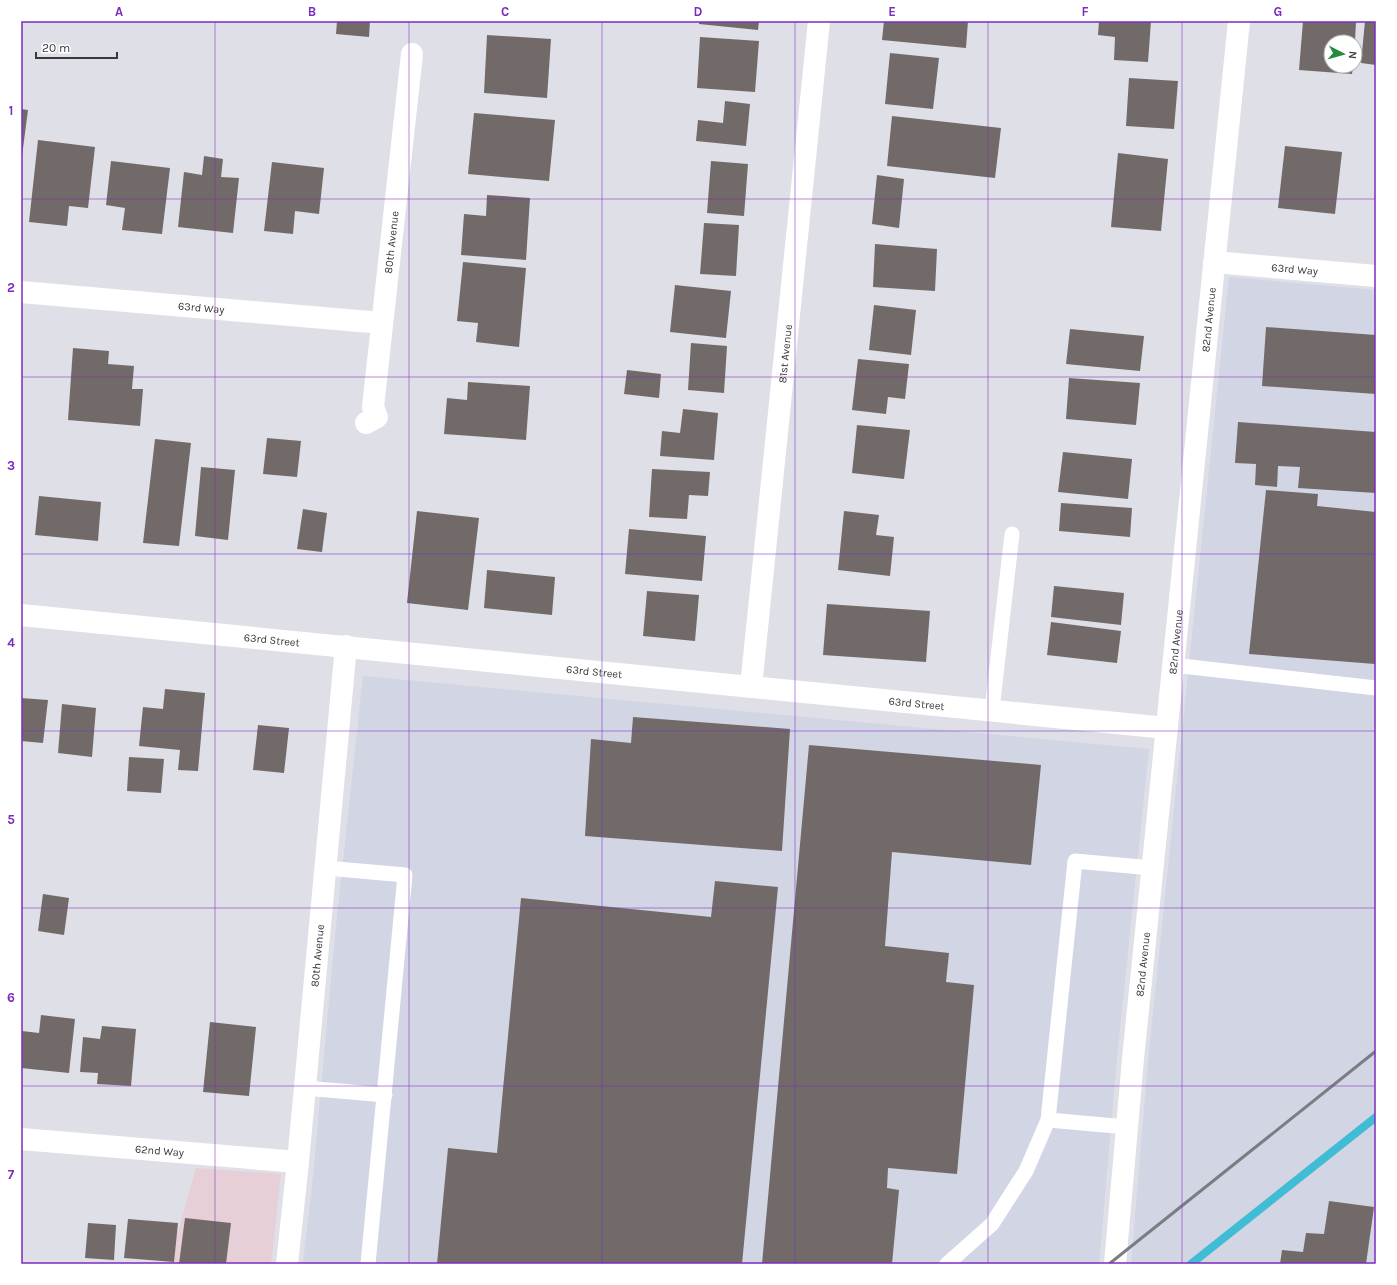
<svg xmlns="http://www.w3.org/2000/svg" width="1397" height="1285" font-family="Karla,sans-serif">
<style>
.commercial{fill:#e7cfd8}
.built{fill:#d2d5e4}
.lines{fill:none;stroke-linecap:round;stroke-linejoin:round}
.stream{stroke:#40bcd4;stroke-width:8}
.building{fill:#726a68}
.lane{stroke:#fff;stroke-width:15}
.street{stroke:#fff;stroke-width:22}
.secondary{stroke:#fff;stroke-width:22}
.rail{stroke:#7c7d82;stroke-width:3}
.grid{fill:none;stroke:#7b2cbf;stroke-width:1;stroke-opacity:0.55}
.labels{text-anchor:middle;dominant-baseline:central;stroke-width:4;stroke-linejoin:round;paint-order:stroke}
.street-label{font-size:11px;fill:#39393c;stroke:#fff}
.neatline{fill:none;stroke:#7b2cbf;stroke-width:1.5}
.grid-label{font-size:13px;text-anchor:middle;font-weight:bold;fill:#7b2cbf}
</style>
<rect width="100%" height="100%" fill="#dedfe7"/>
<path class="commercial" d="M196 1168 281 1174 271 1264H169Z"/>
<path class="built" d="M1229 277 1376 290V1264H1131L1148 1061Z
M363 676 1149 749 1117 1058 1099 1264H303L313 1177 335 936Z"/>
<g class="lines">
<path class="stream" d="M1191 1264 1376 1117"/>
</g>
<path class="building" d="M337 21H370L369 37 336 34Z
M699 21H759L758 30 699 24Z
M884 21H968L966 48 882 40Z
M1099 21H1151L1148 62 1114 60 1115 37 1098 35Z
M1303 21H1356L1355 42H1331V66H1353L1352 74 1299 70Z
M1365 21H1376V65L1361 63Z
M487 35 551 39 547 98 484 93Z
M700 37 759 41 755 92 697 88Z
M890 53 939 58 933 109 885 104Z
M1129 78 1178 81 1174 129 1126 126Z
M725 101 750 104 746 146 696 141 698 120 723 123Z
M21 109 28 110 22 156H21Z
M474 113 555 120 549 181 468 174Z
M892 116 1001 128 995 178 887 166Z
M38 140 95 147 88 208 69 206 67 226 29 222Z
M1285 146 1342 152 1335 214 1278 208Z
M1118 153 1168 159 1161 231 1111 227Z
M204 156 223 159 221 177 239 178 233 233 178 227 184 172 202 175Z
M111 161 170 168 162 234 122 230 125 208 106 205Z
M711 161 748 164 744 216 707 213Z
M272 162 324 168 319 214 295 211 293 234 264 231Z
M877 175 904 179 899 228 872 224Z
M487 195 530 198 526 260 461 255 464 214 486 216Z
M704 223 739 225 736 276 700 274Z
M875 244 937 249 935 291 873 287Z
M463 262 526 268 519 347 476 342 478 323 457 321Z
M675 285 731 291 726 338 670 332Z
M874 305 916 310 911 355 869 350Z
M1266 327 1376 335V394L1262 386Z
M1070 329 1144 336 1140 371 1066 364Z
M691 343 727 346 724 393 688 390Z
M73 348 109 351 108 364 134 366 132 389H143L140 426 68 420Z
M858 359 909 364 905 399 888 397 886 414 852 410Z
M627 370 661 374 659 398 624 394Z
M1069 378 1140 383 1136 425 1066 419Z
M468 382 530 386 526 440 444 434 447 398 467 400Z
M683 409 718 413 714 460 660 456 662 431 680 433Z
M1238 422 1376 432V493L1298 488 1300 467 1278 466 1277 487 1255 485 1256 464 1235 463Z
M857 425 910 430 904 479 852 473Z
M267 438 301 441 297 477 263 474Z
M155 439 191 443 179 546 143 543Z
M1063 452 1132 459 1128 499 1058 492Z
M201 467 235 470 228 540 195 536Z
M652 469 710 472 708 496 689 495 687 519 649 517Z
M1266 490 1318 494 1317 506 1376 512 1375 664 1249 654Z
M39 496 101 502 98 541 35 535Z
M1061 503 1132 508 1130 537 1059 531Z
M303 509 327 513 322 552 297 549Z
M417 511 479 518 468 610 407 603Z
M844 511 879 515 876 535 894 537 890 576 838 570Z
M629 529 706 536 702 581 625 574Z
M487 570 555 577 552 615 484 608Z
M1054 586 1124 593 1121 625 1051 617Z
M647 591 699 595 695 641 643 636Z
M827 604 930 611 926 662 823 655Z
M1051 622 1121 631 1117 663 1047 655Z
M165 689 205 693 198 771 178 770 180 750 139 746 143 707 163 709Z
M21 698 48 700 43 743 21 741Z
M62 704 96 708 92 757 58 753Z
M633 717 790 729 782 851 585 836 591 739 631 743Z
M258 725 289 728 284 773 253 770Z
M809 745 1041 765 1031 865 892 852 885 946 949 953 946 982 974 985 957 1174 888 1168 887 1188 899 1190 892 1264H762Z
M129 757 164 759 161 793 127 791Z
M715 881 778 887 742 1264H437L448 1148 497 1153 521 898 711 917Z
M43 894 69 898 64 935 38 931Z
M41 1015 75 1019 69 1073 21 1068 22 1031 39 1033Z
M210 1022 256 1027 249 1096 203 1092Z
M102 1026 136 1029 131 1086 97 1084 98 1073 80 1072 83 1037 100 1039Z
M1329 1201 1374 1207 1366 1264H1280L1282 1250 1303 1252 1306 1233 1324 1234Z
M185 1218 231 1223 226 1264H179Z
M128 1219 178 1223 174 1262 124 1258Z
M88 1223 116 1225 114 1260 85 1258Z"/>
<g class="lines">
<path class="lane" d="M1173 665 1376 688
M992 710 1012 534
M326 868 405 875 368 1264
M305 1088 385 1095
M1127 1127 1048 1120 1075 861 1152 868
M947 1264 992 1224 1026 1171 1048 1120"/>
<g class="street">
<path id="s1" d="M1214 262 1376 276"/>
<path id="s2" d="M21 292 382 323"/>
<path id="s3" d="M366 423 377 417 373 407 412 54"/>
<path id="s4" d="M21 615 1167 728"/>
<path id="s5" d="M751 687 819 21"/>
<path id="s6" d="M21 1139 298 1162"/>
<path id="s7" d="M287 1264 298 1162 346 646"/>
</g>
<path class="secondary" id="s8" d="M1115 1264 1133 1059 1239 21"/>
<path class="rail" d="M1109 1264 1376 1051"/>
</g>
<path class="grid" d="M215 21V1264M409 21V1264M602 21V1264M795 21V1264M988 21V1264M1182 21V1264M21 199H1376M21 377H1376M21 554H1376M21 731H1376M21 908H1376M21 1086H1376"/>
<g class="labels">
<g class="street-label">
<text stroke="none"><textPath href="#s3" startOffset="189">80th Avenue</textPath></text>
<text stroke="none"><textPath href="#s1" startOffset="81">63rd Way</textPath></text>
<text stroke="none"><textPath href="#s2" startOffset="181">63rd Way</textPath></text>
<text stroke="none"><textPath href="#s8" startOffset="949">82nd Avenue</textPath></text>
<text stroke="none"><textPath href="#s5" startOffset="335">81st Avenue</textPath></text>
<text stroke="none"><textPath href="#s4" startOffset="252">63rd Street</textPath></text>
<text stroke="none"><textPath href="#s8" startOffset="625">82nd Avenue</textPath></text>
<text stroke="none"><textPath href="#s4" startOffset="576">63rd Street</textPath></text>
<text stroke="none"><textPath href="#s4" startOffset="900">63rd Street</textPath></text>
<text stroke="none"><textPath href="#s7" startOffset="310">80th Avenue</textPath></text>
<text stroke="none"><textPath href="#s8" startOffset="301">82nd Avenue</textPath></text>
<text stroke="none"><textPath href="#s6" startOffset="139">62nd Way</textPath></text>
</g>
</g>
<rect width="1397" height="1285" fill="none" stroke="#ffffff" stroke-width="44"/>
<g transform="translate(1343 54) rotate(96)"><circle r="19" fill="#ffffff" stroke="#b0b0b1"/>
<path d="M0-3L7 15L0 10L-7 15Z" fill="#248b41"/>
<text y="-6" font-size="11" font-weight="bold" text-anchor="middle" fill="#39393c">N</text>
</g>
<path d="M36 52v6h81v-6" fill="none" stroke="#39393c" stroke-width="2"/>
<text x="42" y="52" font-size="12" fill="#39393c" stroke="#ffffff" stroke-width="3" paint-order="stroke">20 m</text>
<rect x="22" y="22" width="1353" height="1241" class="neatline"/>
<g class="grid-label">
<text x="119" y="16">A</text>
<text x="312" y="16">B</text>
<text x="505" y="16">C</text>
<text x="698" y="16">D</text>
<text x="892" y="16">E</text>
<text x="1085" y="16">F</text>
<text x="1278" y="16">G</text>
<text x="11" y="115">1</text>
<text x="11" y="292">2</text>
<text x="11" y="470">3</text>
<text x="11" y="647">4</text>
<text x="11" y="824">5</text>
<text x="11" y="1002">6</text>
<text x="11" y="1179">7</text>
</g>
</svg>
